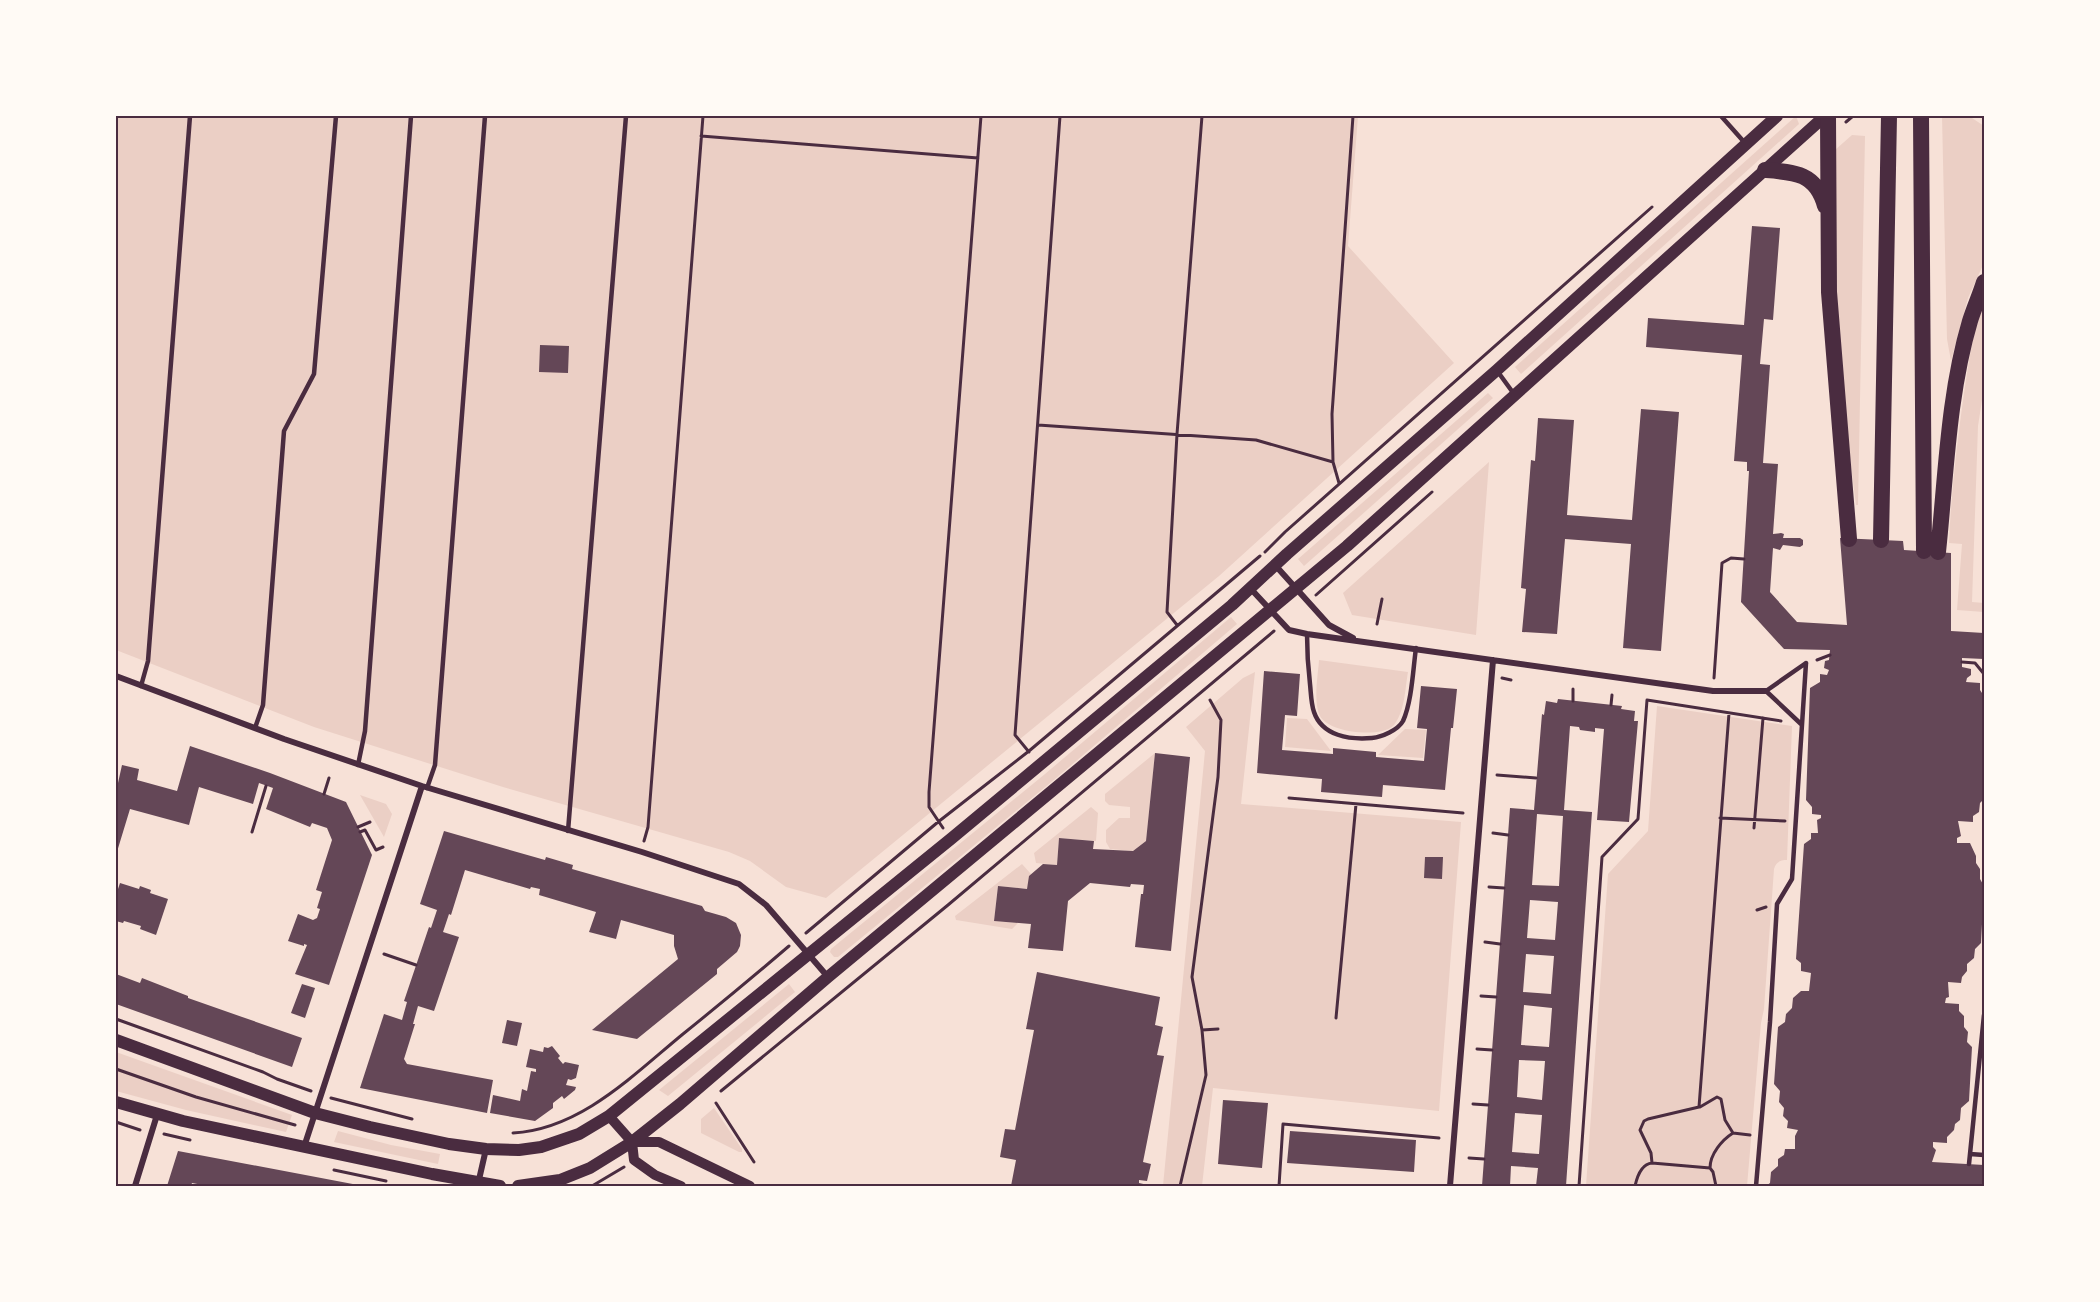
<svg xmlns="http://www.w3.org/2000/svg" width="2100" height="1302" font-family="Georgia,serif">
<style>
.green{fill:#ebcfc5}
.building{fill:#644757;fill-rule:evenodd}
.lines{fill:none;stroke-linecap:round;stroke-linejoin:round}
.path{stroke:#4a2c40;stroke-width:3}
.service{stroke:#4a2c40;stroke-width:4.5}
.minor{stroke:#4a2c40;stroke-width:6}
.tertiary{stroke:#4a2c40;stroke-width:10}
.secondary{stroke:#4a2c40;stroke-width:12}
.motorway{stroke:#4a2c40;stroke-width:16}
.neatline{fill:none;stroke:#4a2c40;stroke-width:2}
</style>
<rect width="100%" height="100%" fill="#f7e1d7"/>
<path class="green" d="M116 116H1358L1348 246 1454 363 1219 576 826 898 786 887 750 861 729 852 503 787 314 727 116 650Z
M1796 116 1799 124 1521 374 1515 367Z
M1942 116H1969L1984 126V263L1968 298 1951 361 1947 339Z
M1852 135 1865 136 1858 505H1856C1850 458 1844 412 1840 364 1835 293 1834 221 1835 150Z
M1984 299V387L1978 426 1972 602 1984 603V612L1957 610 1962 544 1949 543C1951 493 1957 443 1964 393 1969 361 1973 329 1984 299Z
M1488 393 1493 398 1304 566 1298 559Z
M1489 462 1476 635 1352 615 1343 593Z
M1231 617 1237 624 1055 779 838 957H834L830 952 831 949 1045 774Z
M1319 660 1408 672C1405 688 1405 713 1393 726 1380 738 1329 733 1320 716 1313 701 1318 676 1319 660Z
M1255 672 1241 804 1461 822 1439 1111 1213 1088 1202 1186H1163L1205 751 1186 727 1243 678Z
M1657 706 1792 726 1787 860C1780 860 1776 862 1774 869L1764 1009 1761 1023 1747 1186H1586L1608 874 1648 831Z
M1287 718 1307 719 1331 751 1285 747Z
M1405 729 1426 730 1423 758 1378 755Z
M1155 753 1146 841 1133 851 1110 849 1106 842V830L1119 818H1130V807L1109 805 1105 801V794Z
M360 795 386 804 392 814 384 837Z
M1091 807 1098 813 1096 841 1059 838 1057 865 1036 863 1034 853Z
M1022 864 1031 874 1027 889 998 886 994 921 1018 923 1012 929 956 920 955 916Z
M789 984 795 992 668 1096 659 1090Z
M116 1052 292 1115 286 1132 186 1110 116 1091Z
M714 1108 742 1149V1152H739L701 1133V1119Z
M338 1131 391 1145 440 1154 438 1164 334 1142Z"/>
<path class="building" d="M1752 226 1780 228 1773 320 1764 319 1760 364 1770 365 1763 463 1778 464 1773 534 1781 533 1784 534 1783 538H1800L1803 540V545L1800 547 1783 545 1780 550 1773 548 1770 592 1797 622 1847 625 1840 538 1903 541 1904 550 1951 553V631L1984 633V659L1962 658V667L1971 669V675L1967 678 1966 682 1980 683V690L1984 696V799L1980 803 1979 812 1973 816V822L1958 821 1961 836 1957 838V843H1970L1976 856V863L1980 869V879L1984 886 1981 943 1975 949 1974 958 1967 964V971L1962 977 1961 983 1948 982 1949 997 1946 998 1945 1003 1959 1004V1011L1964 1016V1027L1968 1032 1967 1042 1972 1047 1969 1101 1961 1108 1960 1120 1955 1124 1954 1130 1947 1137V1143L1933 1142V1147L1936 1150 1932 1162 1984 1165V1186H1766L1770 1183 1771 1172 1778 1166V1159L1784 1155 1785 1149H1795V1136L1798 1130 1787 1128 1788 1121 1783 1116 1784 1108 1779 1102 1780 1091 1774 1084 1778 1027 1785 1022 1786 1014 1792 1008 1793 998 1801 991H1809L1811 973 1801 971V963L1796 959 1804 844 1811 839V833H1818L1817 820 1821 818V815L1812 814V807L1806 800 1810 688 1820 682V674L1827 675 1829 670 1824 668 1825 661 1829 660 1830 650 1784 649 1741 602 1749 471H1747V462L1734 461 1742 355 1646 347 1648 318 1744 325Z
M540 345 569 346 568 373 539 372Z
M1641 409 1679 412 1661 651 1623 648 1631 544 1565 539 1557 634 1522 632 1526 589 1521 588 1531 460 1535 461 1538 418 1574 420 1567 515 1632 520Z
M1264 671 1300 674 1297 716 1285 715 1282 750 1333 754V748L1376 752V757L1424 761 1427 729 1417 728 1421 686 1457 689 1453 728H1451L1445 790 1383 785 1382 797 1321 792 1322 779 1257 773Z
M1558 699 1622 706 1621 709 1635 711 1634 721H1638L1629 822 1597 820 1604 729 1595 728V732L1580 730 1579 727 1570 726 1564 810 1592 812 1566 1186H1536L1538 1168 1511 1166 1510 1186H1482L1510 808 1534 810 1542 714 1544 715 1546 701 1557 703ZM1537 814 1563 816 1559 886 1532 885ZM1530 900 1558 902 1555 940 1527 938ZM1526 954 1554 956 1551 994 1523 992ZM1524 1005 1552 1008 1549 1047 1521 1045ZM1519 1060 1545 1061 1542 1100 1517 1097ZM1515 1113 1542 1115 1539 1154 1512 1152Z
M190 746 270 773 346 802 372 855 329 985 295 974 307 945 304 944V946L288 941 298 914 313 920 317 918 320 909 317 908 322 892 316 890 332 840 327 828 312 823 310 827 266 809 273 788 259 783 253 804 199 787 189 825 130 809 116 855V792L122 765 139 769 137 780 177 791Z
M1155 753 1190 757 1171 951 1135 947 1141 894H1143L1144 885 1131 884 1130 887 1090 883 1068 901 1063 951 1028 948 1031 924 994 921 998 886 1027 889 1029 876 1043 864 1057 865 1059 838 1094 841 1093 849 1133 851 1146 841Z
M444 831 545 860 546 857 573 865 572 869 702 906 705 911 726 917 736 923 741 935 740 946 737 952 717 969V974L637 1039 592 1030 678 959 674 946V935L621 920 616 939 589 932 596 912 539 895 540 889 531 887 530 889 465 870 451 915 449 914 443 932 459 937 434 1011 418 1006 413 1024H415L404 1059 407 1064 493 1080 487 1113 360 1088 384 1014 402 1020 407 1002 404 1001 429 927 431 928 437 910 420 904Z
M1425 857H1443L1442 879 1424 878Z
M120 883 139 889 140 886 151 890 150 893 168 899 156 935 140 929 141 926 124 921 123 923 116 921V895Z
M1037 972 1160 997 1155 1025 1163 1027 1157 1055 1164 1056 1143 1162 1151 1164 1147 1181 1139 1180V1183L1152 1186H1011L1016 1160 1000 1157 1005 1129 1015 1130 1034 1030 1026 1029Z
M116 974 140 983 142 978 188 996V998L302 1038 292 1067 116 1004Z
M302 984 315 988 305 1018 291 1013Z
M507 1020 522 1023 517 1046 502 1043Z
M552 1046 560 1056 558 1058 563 1064 565 1062 579 1065 576 1078 571 1080 568 1079 566 1085 576 1087 575 1090 564 1099 562 1096 553 1103V1108L535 1121 490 1113 493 1095 520 1101 522 1089 527 1091 531 1071 536 1072V1069L526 1067 530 1049 543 1052 544 1047 548 1048Z
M1223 1100 1268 1103 1262 1168 1218 1164Z
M1290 1131 1416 1140 1414 1172 1287 1163Z
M178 1151 358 1185V1186H208L192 1183 191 1186H167Z"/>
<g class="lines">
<path class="path" d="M1846 122 1853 116
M701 136 978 158
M1038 425 1256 440 1333 462
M1339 483 1333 462 1332 414 1353 116
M1265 552 1285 532 1652 207
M1316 595 1432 492
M1377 624 1382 599
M1177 625 1167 612 1177 434 1202 116
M1817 660 1830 655
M1962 662 1975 663 1984 674
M1502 678 1511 680
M1714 678 1722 563 1731 558 1744 559
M1573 701V689
M1611 705 1612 695
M1029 752 1015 735 1060 116
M1497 775 1536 778
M324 794 329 778
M1289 798 1463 813
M1720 818 1785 821
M358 827 370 822
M943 828 929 807V792L981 116
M1754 828 1763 718
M252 832 266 786
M360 832 365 830 376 850 383 847
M1493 833 1508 835
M644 841 648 827 703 116
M1489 887 1504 888
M1757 910 1766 907
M806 933 938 822 1029 751 1260 556
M1485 942 1500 944
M384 954 416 965
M1481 996 1496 997
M1336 1018 1356 804
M116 1019 263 1072 277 1079 311 1091
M1202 1030 1218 1029
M1477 1049 1492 1050
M116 1069 196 1097 295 1125
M721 1091 948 905 1274 631
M331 1098 412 1119
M716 1103 754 1162
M1473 1104 1488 1105
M1700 1107 1717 1097 1721 1099 1725 1120 1733 1133
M116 1122 140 1130
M513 1133C581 1129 633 1075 683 1034 719 1005 754 976 789 946
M164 1134 190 1140
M1469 1158 1484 1159
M1652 1163 1651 1153 1640 1130 1644 1121 1648 1119 1699 1107 1729 713
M1710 1168C1710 1154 1722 1140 1733 1133L1750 1135
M334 1170 386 1181
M592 1186 624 1167
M1180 1186 1206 1075 1202 1030 1192 977 1218 777 1221 720 1210 700
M1279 1186 1283 1124 1439 1138
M1579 1186 1602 857 1638 819 1647 700 1781 721
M1635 1186C1637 1177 1641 1164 1652 1163L1710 1168 1713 1172 1716 1186"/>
<path class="service" d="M1721 116 1745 143
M1498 372 1514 394
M1307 634C1307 651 1308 667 1310 684 1311 693 1311 704 1314 712 1322 736 1350 740 1372 738 1382 737 1398 730 1403 721 1412 701 1413 669 1416 648
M141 686 148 661 190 116
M1801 724 1766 691 1806 663
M255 728 263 705 284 431 314 374 336 116
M358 765 365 731 411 116
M427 788 435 765 485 116
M568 831 626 116
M1970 1154 1984 1155
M1969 1164 1984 1015
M1756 1186 1770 1022 1777 904 1792 879 1806 663"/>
<path class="minor" d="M1275 565 1329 625 1353 638
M1250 588 1289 630 1307 634 1713 691H1766
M116 676 284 739 422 786 642 852 739 884 766 905 828 977
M304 1147 422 786
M478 1184 486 1149
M135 1186 157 1115
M1450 1186 1493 660"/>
<path class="tertiary" d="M609 1116 632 1142 634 1160 655 1175 681 1186
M632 1142H659L750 1186"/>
<path class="secondary" d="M116 1040 315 1113 370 1127 449 1144 486 1149 519 1150 541 1147 579 1134 609 1116 952 838 1232 605 1287 554 1497 370 1777 116
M116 1102 183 1121 432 1174 500 1186
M518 1186 560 1180 590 1168 632 1142 680 1104 828 977 1347 546 1825 116"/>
<path class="motorway" d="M1828 116 1829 292 1849 539
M1921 116 1924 551
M1765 170C1794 172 1816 173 1825 206
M1881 540 1889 116
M1938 552C1946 476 1948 395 1970 321 1974 308 1980 295 1984 282"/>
</g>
<rect width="2100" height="1302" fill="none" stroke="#fffaf5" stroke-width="234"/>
<rect x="117" y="117" width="1866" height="1068" class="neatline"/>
</svg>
